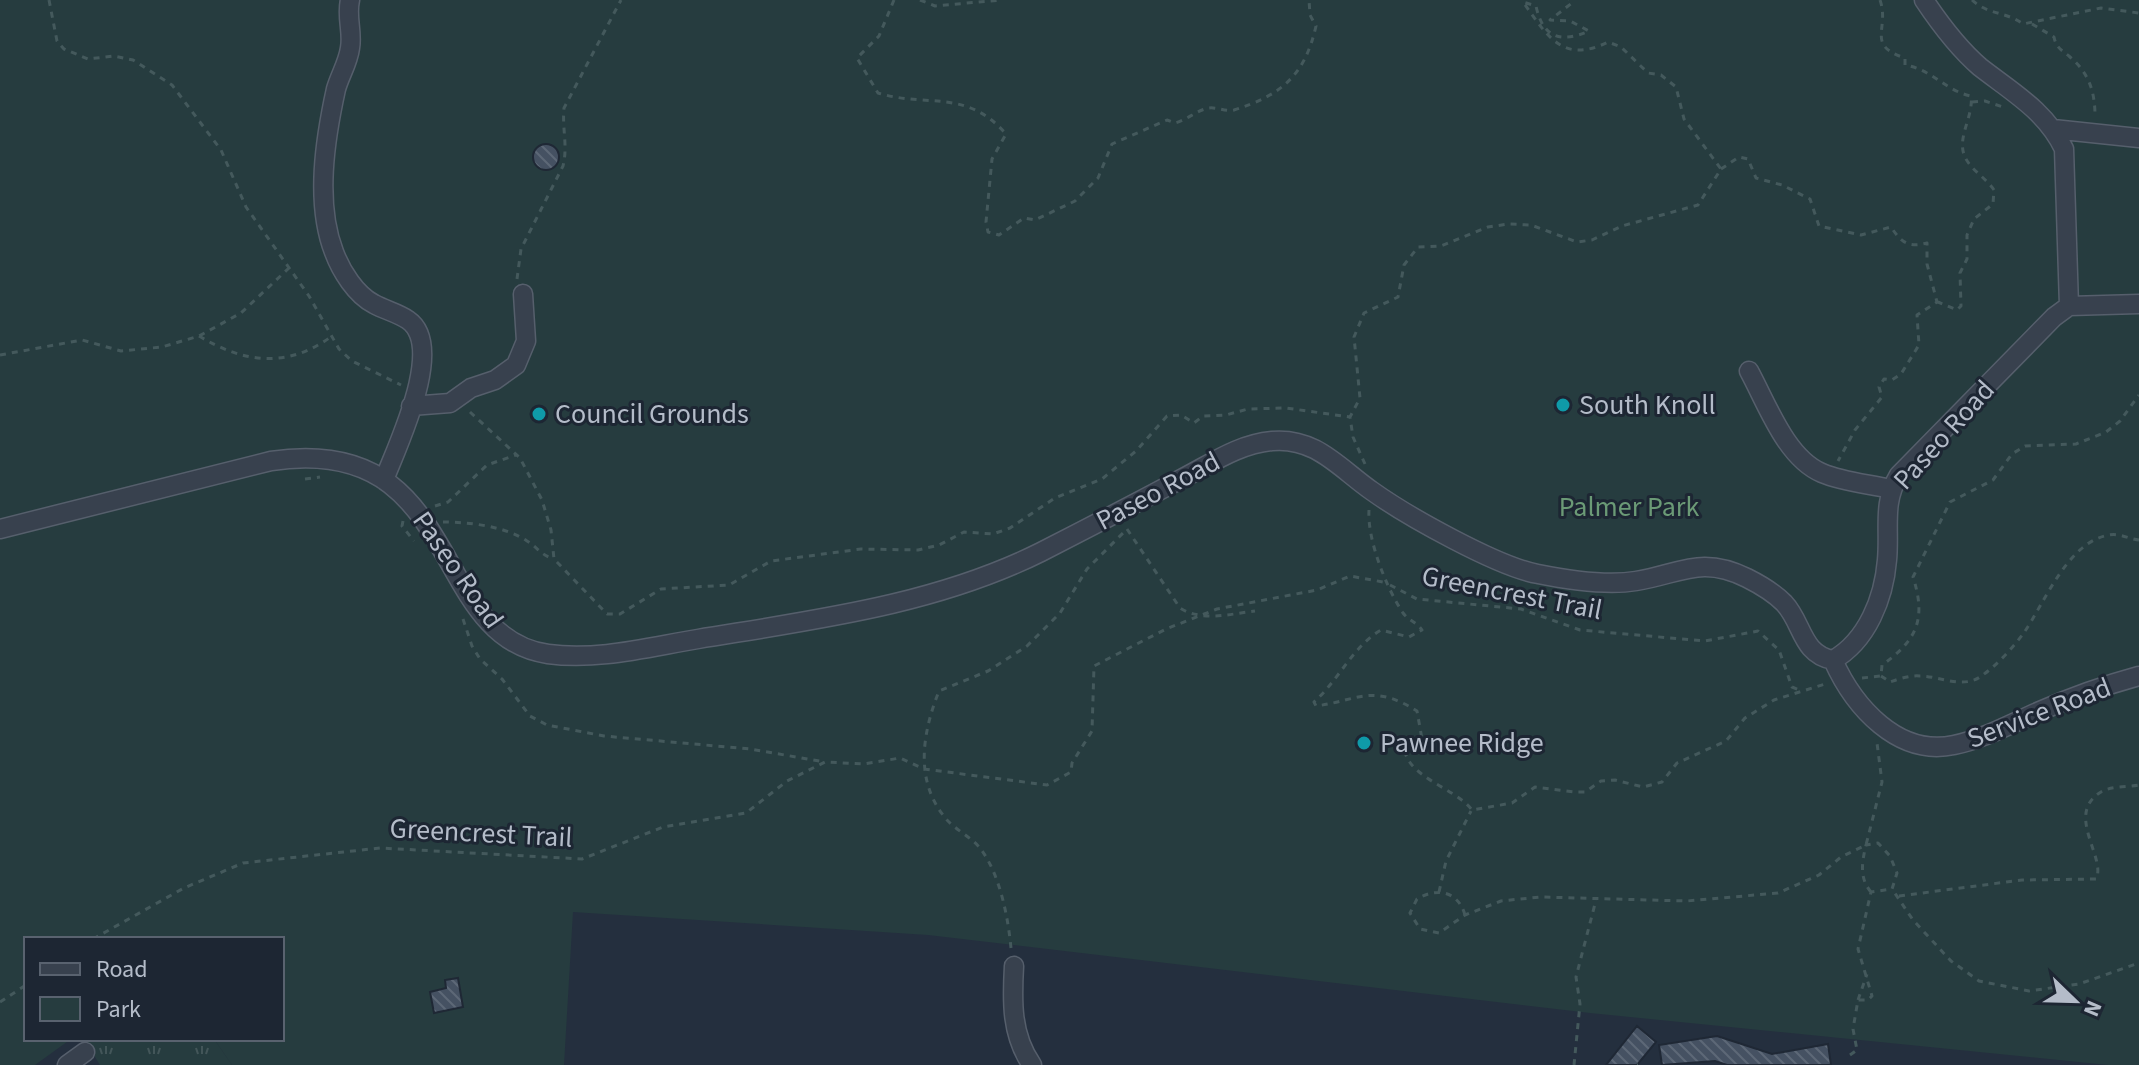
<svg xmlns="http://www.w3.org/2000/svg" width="2139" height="1065" font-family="'Source Sans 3',sans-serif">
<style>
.grass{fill:url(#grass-tufts)}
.park{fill:#263c3f}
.building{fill:url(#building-back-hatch);stroke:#1f2835;stroke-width:2}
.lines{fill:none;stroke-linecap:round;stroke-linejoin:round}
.minor-casing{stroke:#565f6c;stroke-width:21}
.path{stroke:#44595c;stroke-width:3;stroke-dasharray:6 6;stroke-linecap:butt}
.minor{stroke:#38414e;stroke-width:18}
.culture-dot{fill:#0f9aa8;stroke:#1d2633;stroke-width:3}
.labels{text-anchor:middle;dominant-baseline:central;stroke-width:6;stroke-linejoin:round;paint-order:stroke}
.poi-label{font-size:28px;fill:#b4bcc9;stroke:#1d2633;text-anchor:start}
.street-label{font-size:28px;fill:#b4bcc9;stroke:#1d2633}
.park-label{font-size:28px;fill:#6b9a76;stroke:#1d2633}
</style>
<defs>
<pattern id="grass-tufts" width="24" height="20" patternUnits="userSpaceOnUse" patternTransform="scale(2)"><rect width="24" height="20" fill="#263c3f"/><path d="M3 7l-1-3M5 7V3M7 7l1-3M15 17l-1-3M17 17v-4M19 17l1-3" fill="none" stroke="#435659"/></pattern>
<pattern id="building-back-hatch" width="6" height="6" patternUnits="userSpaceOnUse" patternTransform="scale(2)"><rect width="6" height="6" fill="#455162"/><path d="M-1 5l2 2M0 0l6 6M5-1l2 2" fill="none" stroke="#5d6877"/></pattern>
</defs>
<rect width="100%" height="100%" fill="#242f3e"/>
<path class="grass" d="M84 1039H214L232 1065H100Z"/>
<path class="park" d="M0 0H2139V1065H2108L1590 1013 928 935 573 912 564 1065H232L214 1039H282V939H26V1039H71L35 1065H0Z"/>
<path class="building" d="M533 157a13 13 0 1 1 26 0a13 13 0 1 1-26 0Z
M458 978 463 1007 434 1013 430 992 446 988 445 980Z
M1637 1026 1656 1042 1637 1065H1606Z
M1717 1036 1772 1054 1828 1044 1831 1065H1727L1715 1061 1662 1065 1659 1045Z"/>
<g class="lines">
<g class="minor-casing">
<path id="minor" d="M350 0C346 17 353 32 350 48 348 63 340 75 336 89 325 139 315 203 334 252 341 271 356 295 374 304 385 310 398 313 408 320 446 346 397 446 384 480
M1924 0C1940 24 1958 48 1980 67 2012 92 2046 111 2064 149L2069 306
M2053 129 2139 138
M1749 371C1767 404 1786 458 1822 473 1843 482 1869 484 1890 489
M411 406 450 403 471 388 495 380 516 365 526 341 523 294
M0 529 271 461C464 432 427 637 548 654 597 661 649 647 698 639 813 620 935 605 1041 552 1088 528 1136 503 1183 478 1212 463 1239 444 1272 441 1316 437 1339 468 1372 491 1407 516 1498 567 1538 574 1568 580 1606 586 1636 581 1680 574 1701 555 1747 578 1759 584 1774 593 1784 603 1803 623 1801 654 1833 660 1867 641 1884 598 1887 560 1890 529 1882 503 1899 475L2054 317 2069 306 2139 304
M1833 660C1854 707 1898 757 1954 745 1984 739 2012 723 2040 711 2072 697 2106 685 2139 676
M1014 966C1012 1001 1011 1035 1032 1065
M67 1065 85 1052"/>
</g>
<path class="path" d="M49 0 57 41 64 49 88 59 114 56 133 60 172 85 221 150 246 207 309 296 339 349 352 361 401 385
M894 0 879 36 857 58 878 93C927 108 966 88 1006 134L992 159 986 222 988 232 999 235 1024 218 1035 220 1075 201 1098 178 1112 144 1167 120 1175 123C1187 120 1197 110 1209 108 1217 107 1226 112 1234 110 1282 95 1305 75 1316 26L1310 15 1309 0
M920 0 935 6 1001 0
M1880 0C1890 29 1865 45 1905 58V65C1931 69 1946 91 1971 96 1974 116 1956 138 1965 157 1971 170 1986 178 1994 190L1993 204 1974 219 1967 235V259L1960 273 1961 306 1957 310 1938 302
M1972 0C1988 15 2005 11 2023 24L2101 8 2139 13
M2032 24 2054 37C2056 48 2062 50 2070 57 2089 73 2095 92 2095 116
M1972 102 1985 101 2003 107
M1721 169 1739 157 1748 159 1756 178 1782 185 1810 199 1819 226 1861 235 1891 227C1901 242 1908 248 1927 243V264L1937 302 1917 315 1919 345 1901 374 1892 380 1884 379 1879 387 1882 397 1855 430 1838 461
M517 279 521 249 563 166C568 146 562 129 564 108L621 0
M199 336C244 363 287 369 332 336
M0 355 82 340 121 351 162 347 199 336 241 313 289 268
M470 412 520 458 542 500 551 530 554 559 607 614H620L661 589 729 585 771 561 861 549 918 550 939 545 964 532 993 534 1010 528 1055 498 1102 479 1136 451 1167 416 1181 415 1194 423 1203 416 1226 415 1248 409 1286 408 1350 417
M1365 464 1353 437 1350 417 1360 398 1354 337 1364 313 1398 297 1404 265 1418 247 1441 246 1488 227 1508 224 1531 225 1577 242 1592 240 1622 226 1698 205 1721 169 1684 119 1676 87 1661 75 1648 73 1621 47 1608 42C1562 65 1547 35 1523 2L1536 6C1543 39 1562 43 1589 31L1570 21 1550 20 1572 3 1569 0
M305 479 320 477
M435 506 448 502 487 465 516 455
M1369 510C1367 540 1387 589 1403 613 1409 621 1417 622 1422 630L1409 637 1381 630C1354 645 1338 681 1314 702L1316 706C1360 700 1372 683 1417 711L1422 739 1404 741C1401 777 1454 786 1472 810L1512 803 1535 787 1574 792H1585L1601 781 1615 780 1643 787 1662 782 1677 763 1726 741 1745 718 1774 700 1825 684
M403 521 402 526 414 541
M443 522C468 522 505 526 527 541 537 547 542 556 554 559
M1127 529 1180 608C1202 622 1230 614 1255 611
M1390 585 1417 599 1521 609 1580 630 1705 641 1758 631 1779 650 1792 687 1802 691
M463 619 472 646 480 659 502 679 530 716 547 725 604 736 750 749 825 762
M1881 676 1890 682C1899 679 1910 675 1920 676 1939 676 1962 689 1980 677 1996 666 2011 650 2023 634 2045 603 2067 542 2109 535 2120 533 2129 539 2139 540
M1862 678 1881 676 1882 665C1916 641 1927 620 1913 577L1950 502 1993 480 2012 454 2025 446 2076 444 2106 432 2120 421 2139 395
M1439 892 1446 861 1471 811
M1871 892C1859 878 1862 862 1866 845L1878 843 1890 856 1897 873 1892 889 1913 920 1951 961 1979 981 2029 991 2079 984 2139 963
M1899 896 2022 880 2096 879C2107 858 2064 814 2101 792 2110 786 2129 787 2139 785
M1465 915C1458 891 1437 887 1417 899L1410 913 1420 929 1439 933 1465 915 1501 901 1540 897 1687 901 1778 893 1819 875 1841 857 1866 845 1882 782 1877 743
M93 939 184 888 243 863 380 848 582 859 663 827 746 813 787 781 825 762 864 764 900 758 924 769 1047 785 1071 772 1072 763 1092 731 1094 666 1166 629 1217 609 1317 590 1350 576 1383 582
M1011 948C1008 917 1000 874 980 848 971 837 956 830 947 820 914 782 922 734 939 691L988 671 1027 646 1060 613 1087 569 1127 529
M1858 1000 1867 974
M0 1002 26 985
M1850 1055 1857 1050 1853 1029 1858 1000H1868L1872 996 1858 949 1871 892 1892 889
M1574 1065 1580 1004 1576 977 1596 900
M1637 1065H1638"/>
<use href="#minor" class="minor"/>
</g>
<g class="culture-dot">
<circle cx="1563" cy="405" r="8"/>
<circle cx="539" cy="414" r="8"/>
<circle cx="1364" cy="743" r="8"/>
</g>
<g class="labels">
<g class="poi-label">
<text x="1579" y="405">South Knoll</text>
<text x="555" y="414">Council Grounds</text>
<text x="1380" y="743">Pawnee Ridge</text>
</g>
<g class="street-label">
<text transform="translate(1944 435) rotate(-48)">Paseo Road</text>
<text transform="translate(1158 491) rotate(-28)">Paseo Road</text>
<text transform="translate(458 570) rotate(55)">Paseo Road</text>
<text transform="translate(1512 593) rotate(11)">Greencrest Trail</text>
<text transform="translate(2039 713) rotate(-21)">Service Road</text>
<text transform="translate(481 833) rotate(3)">Greencrest Trail</text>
</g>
<g class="park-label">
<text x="1629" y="507">Palmer Park</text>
</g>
</g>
<rect x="24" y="937" width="260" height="104" fill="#1d2633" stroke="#59626f" stroke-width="2"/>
<rect x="40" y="963" width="40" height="12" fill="#38414e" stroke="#59626f" stroke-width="2"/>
<text x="96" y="977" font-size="24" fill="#b4bcc9">Road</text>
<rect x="40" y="997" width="40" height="24" fill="#263c3f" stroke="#59626f" stroke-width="2"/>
<text x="96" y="1017" font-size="24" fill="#b4bcc9">Park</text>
<g transform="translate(2075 1001) rotate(113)" stroke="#1d2633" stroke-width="6" paint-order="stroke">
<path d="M0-6L14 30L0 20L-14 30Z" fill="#b4bcc9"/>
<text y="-12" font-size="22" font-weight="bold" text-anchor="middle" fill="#b4bcc9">N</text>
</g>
</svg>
